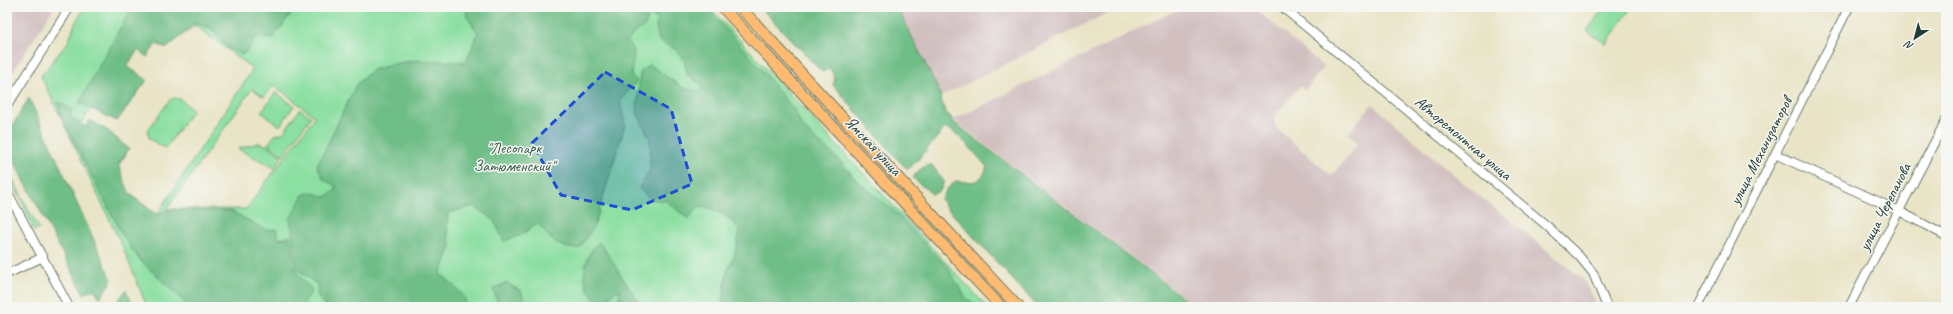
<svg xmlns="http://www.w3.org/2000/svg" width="1953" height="314" font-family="Caveat,sans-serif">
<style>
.industrial{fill:#d2bfc0}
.green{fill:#8bdfa1;stroke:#558e6a;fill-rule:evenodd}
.forest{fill:#70be87;stroke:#487e5e}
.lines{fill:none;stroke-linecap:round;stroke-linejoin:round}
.minor-casing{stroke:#667767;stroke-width:10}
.major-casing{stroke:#667767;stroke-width:12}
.minor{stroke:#fff;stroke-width:8}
.major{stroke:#febb71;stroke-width:10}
.marked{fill:#1d4ed8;fill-opacity:0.2;stroke:#1d4ed8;stroke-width:3;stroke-dasharray:8 5;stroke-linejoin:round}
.labels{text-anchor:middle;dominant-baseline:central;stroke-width:3;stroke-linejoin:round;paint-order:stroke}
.street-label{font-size:16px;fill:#1f3d34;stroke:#f6f6f2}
.park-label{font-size:16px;fill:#355d4a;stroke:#f6f6f2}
</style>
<rect width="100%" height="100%" fill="#f6f6f2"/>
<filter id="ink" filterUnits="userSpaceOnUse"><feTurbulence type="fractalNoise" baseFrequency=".025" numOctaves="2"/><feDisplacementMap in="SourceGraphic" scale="8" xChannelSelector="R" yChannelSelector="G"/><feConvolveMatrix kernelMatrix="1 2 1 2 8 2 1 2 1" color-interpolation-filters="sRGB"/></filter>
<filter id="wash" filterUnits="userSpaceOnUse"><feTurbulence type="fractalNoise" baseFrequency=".012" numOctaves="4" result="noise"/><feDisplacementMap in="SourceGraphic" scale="16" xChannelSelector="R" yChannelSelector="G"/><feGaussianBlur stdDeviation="0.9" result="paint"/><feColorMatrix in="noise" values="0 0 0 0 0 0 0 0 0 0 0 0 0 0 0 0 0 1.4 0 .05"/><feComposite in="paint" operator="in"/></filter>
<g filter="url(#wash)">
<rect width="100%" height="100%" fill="#e9e4c6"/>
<path class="industrial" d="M7 7H54L7 81Z
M897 7H1119L940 97 938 89Z
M1183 7H1212L1219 10 1224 7H1253L1324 67 1305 90 1300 86 1274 117 1276 128 1332 176 1358 143 1348 134 1372 104 1467 186 1584 280 1596 304 1595 307H1197L953 120Z"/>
<path class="green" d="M85 7H709L987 307H147L124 250 41 76 68 42 76 21ZM169 21 196 26 253 69 157 215 110 178 127 153 105 137 80 124 150 28ZM274 85 315 117 246 209H167L252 89 264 97Z
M1604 7H1623L1629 11 1606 44 1587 31Z
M276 92 294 106 280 126 261 112Z
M174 98 180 99 193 110 167 146 164 148 150 139 147 131 170 100Z
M300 109 311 117 283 155 268 144 275 135 283 133Z
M258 143 267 145 282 156 275 168 238 149Z
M7 169 39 229 34 231 21 198 7 173Z"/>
<path class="forest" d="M133 7H296L272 39 257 37 243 55 228 48 211 28 196 24 167 48 156 44 147 57 138 50 127 66 147 80 117 121 79 103 115 37Z
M468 7H706L762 70 795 111 802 127 841 162 855 179 894 211 947 267 967 300 980 307H722L727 272 735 254 740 230C730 217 715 207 698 207L688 219 667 201 650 199 639 188 650 170V139L637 113 640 73 649 64 683 88 700 92 703 86 688 75 684 61 677 50 659 41 656 27 657 18 649 15 645 26 634 33 628 41 634 53 631 76 637 81 620 101 625 125 595 224 580 248C557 250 551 239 538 223L519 236 504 241 493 219 473 206 448 213 447 231 451 247 440 275 445 277 465 297 466 307H326L318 297 317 284 298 270 290 219 303 195 311 192 325 197 335 191 336 186 324 180 317 166 356 85 372 70 398 63 417 60 466 62 478 33 466 15Z
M760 7H897L938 89 945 112 951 117 952 121 1195 307H1038L947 208 941 199 947 189 956 181 967 182 977 181 984 174 987 167C978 157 957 130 945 128L917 161 908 169 901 163 833 85 835 78 830 68 822 72Z
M29 98 112 280 100 298 94 289 84 294 7 148V135Z
M58 102 71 109 70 116 86 127 90 120 107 130 129 149 118 164 130 195 157 215 167 210 231 211 266 230 276 229 279 239 290 236 296 272 312 290 302 307H190L139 259 123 236 60 114Z
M931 164 944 181 940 191 932 194 913 178C916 171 924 166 931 164Z
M599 242C615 263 626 287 644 307H612L619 298 620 289 610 296 596 301C579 284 582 257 599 242Z
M506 283 521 291 527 307H499L493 289Z
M126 290 134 307H113Z"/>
</g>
<g filter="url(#ink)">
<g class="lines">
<g class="minor-casing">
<path id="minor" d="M1282 7 1546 225 1579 256 1593 273 1607 307
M7 106 70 7
M1775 154 1899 211 1946 236
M7 191 69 307
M7 274 43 257
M1698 307 1849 7
M1849 307 1946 120"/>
</g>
<g class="major-casing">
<path id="major" d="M722 7 1001 307
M740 7 1018 307"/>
</g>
<use href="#minor" class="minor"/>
<use href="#major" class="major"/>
</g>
</g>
<path class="marked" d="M605 72 671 109 692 184 632 210 561 195 532 143Z"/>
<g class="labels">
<g class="street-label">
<text transform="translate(1463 138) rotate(40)">Авторемонтная улица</text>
<text transform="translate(873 146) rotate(47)">Ямская улица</text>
<text transform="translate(1761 151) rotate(-63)">улица Механизаторов</text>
<text transform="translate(1885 207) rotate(-63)">улица Черепанова</text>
</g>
<g class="park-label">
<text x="514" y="148">"Лесопарк<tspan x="514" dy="18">Затюменский"</tspan></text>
</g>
</g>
<rect width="1953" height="314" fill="none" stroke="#f6f6f2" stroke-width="24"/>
<g transform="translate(1915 38) rotate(216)" stroke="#f6f6f2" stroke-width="3" paint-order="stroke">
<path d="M0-3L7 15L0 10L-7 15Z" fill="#1f3d34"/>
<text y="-6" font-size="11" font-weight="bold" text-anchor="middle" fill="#1f3d34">N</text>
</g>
</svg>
